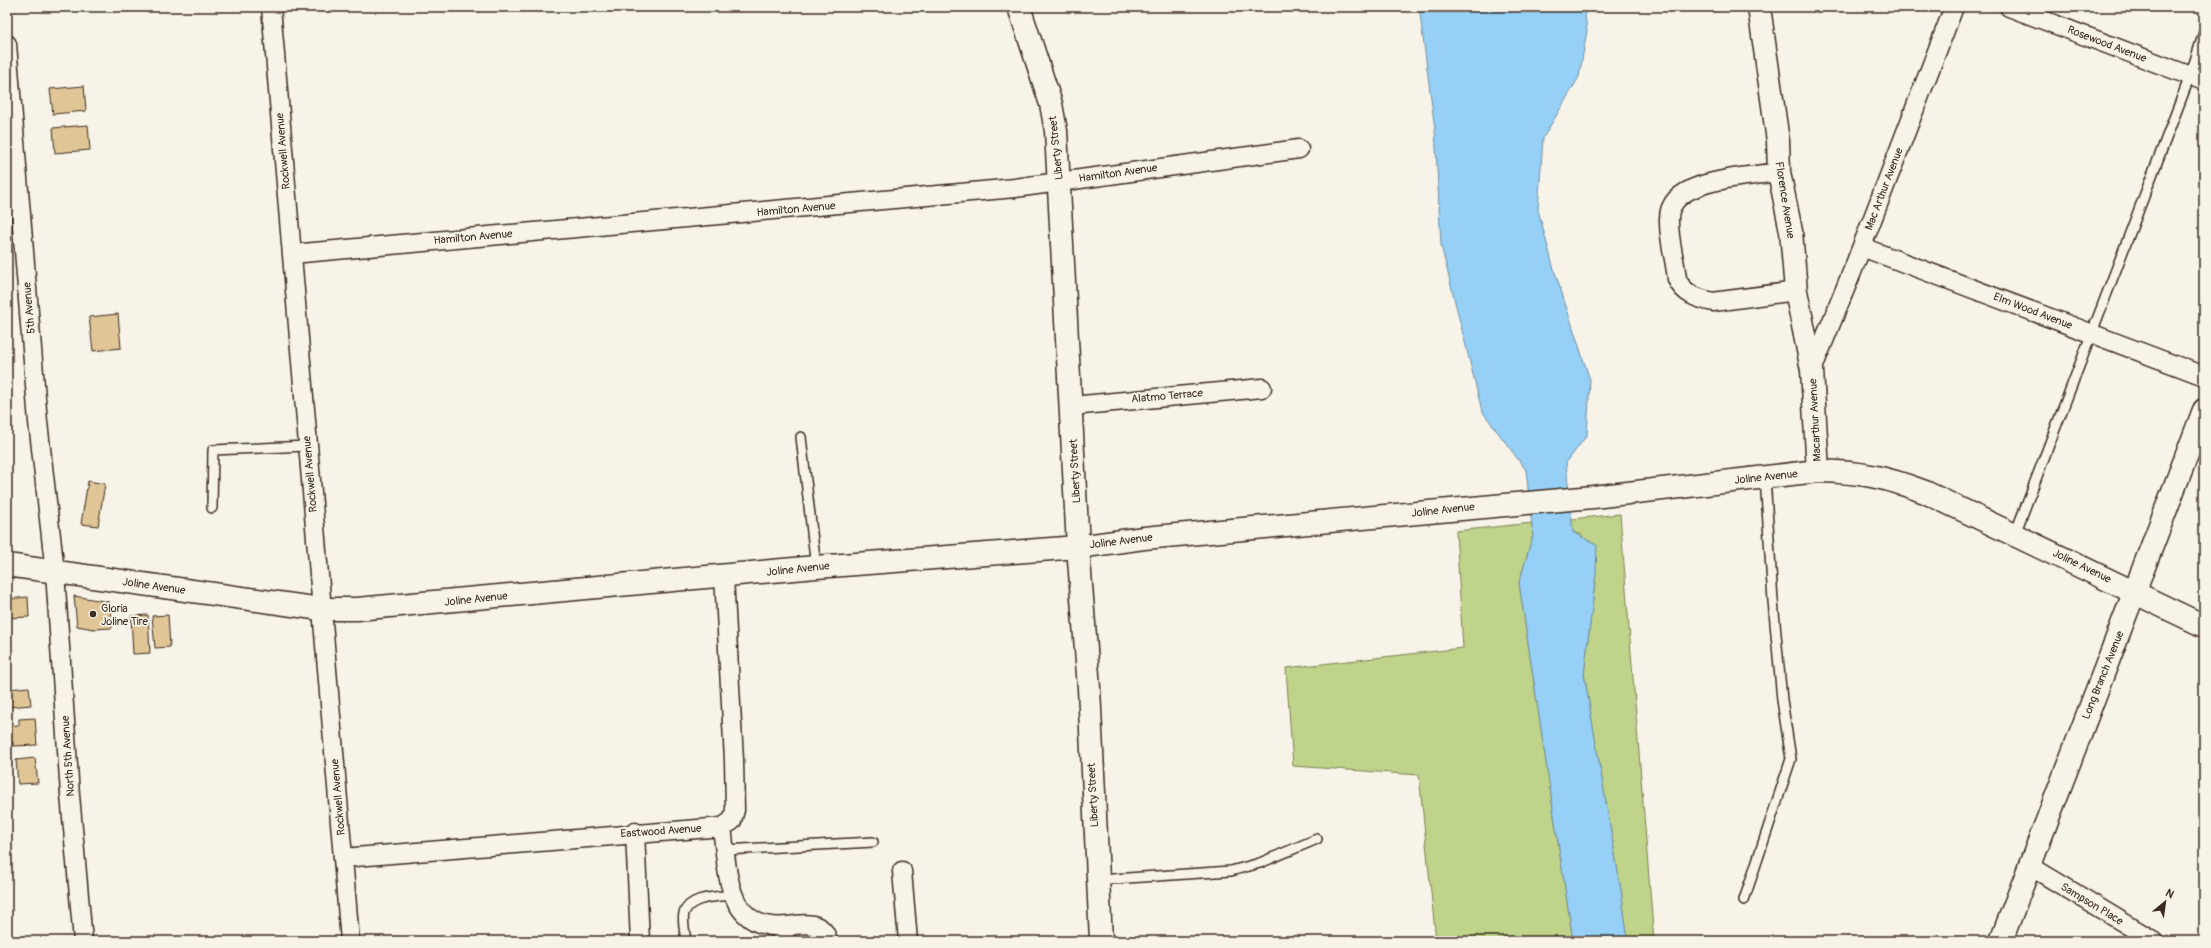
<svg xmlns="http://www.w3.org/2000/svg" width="2211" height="948" font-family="Pangolin,sans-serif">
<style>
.green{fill:#bfd48a;stroke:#7d7f54}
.water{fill:#96d0f6;stroke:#728ea0}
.building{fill:#e0c696;stroke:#3b2a1e}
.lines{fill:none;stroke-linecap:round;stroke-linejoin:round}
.service-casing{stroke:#3b2a1e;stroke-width:12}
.minor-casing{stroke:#3b2a1e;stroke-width:21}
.tertiary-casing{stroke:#3b2a1e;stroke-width:25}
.primary-casing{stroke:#3b2a1e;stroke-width:25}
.service{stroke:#f7f3e8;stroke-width:9}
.minor{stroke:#f7f3e8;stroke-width:18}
.tertiary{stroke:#f7f3e8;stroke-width:22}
.primary{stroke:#f7f3e8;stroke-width:22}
.poi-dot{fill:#3b2a1e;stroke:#f7f3e8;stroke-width:1.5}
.labels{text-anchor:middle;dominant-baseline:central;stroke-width:3.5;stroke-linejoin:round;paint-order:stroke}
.street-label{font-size:11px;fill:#3b2a1e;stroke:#f7f3e8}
.poi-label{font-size:11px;fill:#3b2a1e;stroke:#f7f3e8;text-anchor:start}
</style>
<rect width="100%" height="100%" fill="#f7f3e8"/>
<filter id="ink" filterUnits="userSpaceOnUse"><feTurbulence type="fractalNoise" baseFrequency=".025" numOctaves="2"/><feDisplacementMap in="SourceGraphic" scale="8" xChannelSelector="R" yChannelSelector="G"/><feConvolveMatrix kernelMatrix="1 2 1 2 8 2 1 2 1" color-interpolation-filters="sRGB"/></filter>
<g filter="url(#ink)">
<path class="green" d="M1620 514 1654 941H1628L1621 890 1584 674 1596 574 1582 535 1573 532 1571 519Z
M1532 523 1533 535 1519 583 1573 941H1436L1419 775 1293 766 1286 668 1463 648 1456 531Z"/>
<path class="water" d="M1419 7H1584L1587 31 1579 77 1543 138 1538 210 1553 266 1590 380 1587 435 1566 463 1573 532 1597 545 1596 574 1584 674 1621 890 1628 941H1573L1519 583 1533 535 1526 470 1482 411 1441 245 1435 129Z"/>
<path class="building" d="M84 86 86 111 53 114 50 89Z
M88 125 90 150 55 153 53 128Z
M118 314 121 348 93 351 89 317Z
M88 481 105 484 98 526 81 524Z
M74 596 109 602 112 628 94 629 77 626Z
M28 597 29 617 7 618V599Z
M148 615 150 653 133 654 131 616Z
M168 615 170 647 155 648 152 616Z
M29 687 31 705 9 707 8 689Z
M35 718 37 745 13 746V742H7V726L19 725V719Z
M35 758 38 783 18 784 16 760Z"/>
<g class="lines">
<g class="service-casing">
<path id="service" d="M801 437 816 567
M212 508 213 450 308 446
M2015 534 2190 76 2204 32
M725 850 873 842
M1098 880 1231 871 1260 863 1317 839
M1744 900 1791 759 1782 700 1773 601 1765 477
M686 941C685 933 682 920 684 913 690 896 717 897 732 895"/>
</g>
<g class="minor-casing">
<path id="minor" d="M271 7 350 941
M2009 7 2204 81
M7 44 38 422 55 572 70 795 83 941
M1779 172C1750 177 1669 178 1669 218 1668 238 1675 259 1677 279 1683 294 1699 299 1713 302L1796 291
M1862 247 2204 376
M292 254 1015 188 1299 149
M1812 370 1852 272 1954 7
M1072 406 1262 388
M722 827C728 871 725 932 788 926
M635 832 640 941
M343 858 722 827 732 821 735 810 734 760 724 576
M2030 866 2154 941
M902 871 908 941
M781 941 788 926C804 923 823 921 828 941"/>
</g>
<g class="tertiary-casing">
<path id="tertiary" d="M1019 7 1051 104 1056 131 1078 547 1089 688 1101 941
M1759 7 1778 141 1779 172 1791 231 1796 291 1812 370 1818 471
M2001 941 2204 410"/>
</g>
<g class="primary-casing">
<path id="primary" d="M7 565 321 609H357L816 567 1078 547 1144 538 1593 497 1818 471C1860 472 1886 477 1925 492L2204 626"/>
</g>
<use href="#service" class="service"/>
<use href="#minor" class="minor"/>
<use href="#tertiary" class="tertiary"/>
<use href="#primary" class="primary"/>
</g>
</g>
<circle class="poi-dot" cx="93" cy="614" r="4"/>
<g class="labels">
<g class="street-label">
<text transform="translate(2107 44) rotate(21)">Rosewood Avenue</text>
<text transform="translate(1056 148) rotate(-96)">Liberty Street</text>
<text transform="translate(283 151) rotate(-95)">Rockwell Avenue</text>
<text transform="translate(1118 173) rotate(-8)">Hamilton Avenue</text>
<text transform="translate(1884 189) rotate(-69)">Mac Arthur Avenue</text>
<text transform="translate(1785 200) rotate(81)">Florence Avenue</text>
<text transform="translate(796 209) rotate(-5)">Hamilton Avenue</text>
<text transform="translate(473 237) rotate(-5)">Hamilton Avenue</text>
<text transform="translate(29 308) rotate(-95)">5th Avenue</text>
<text transform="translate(2033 311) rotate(21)">Elm Wood Avenue</text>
<text transform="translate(1167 396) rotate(-5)">Alatmo Terrace</text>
<text transform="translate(1815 420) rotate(-93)">Macarthur Avenue</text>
<text transform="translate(1075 471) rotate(-93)">Liberty Street</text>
<text transform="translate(310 474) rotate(-95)">Rockwell Avenue</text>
<text transform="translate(1766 477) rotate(-6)">Joline Avenue</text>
<text transform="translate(1443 510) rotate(-6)">Joline Avenue</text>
<text transform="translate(1121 541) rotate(-7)">Joline Avenue</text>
<text transform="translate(2082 566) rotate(26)">Joline Avenue</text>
<text transform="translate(798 569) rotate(-6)">Joline Avenue</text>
<text transform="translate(154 586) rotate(8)">Joline Avenue</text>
<text transform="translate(476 599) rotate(-6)">Joline Avenue</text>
<text transform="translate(2103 675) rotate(-68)">Long Branch Avenue</text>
<text transform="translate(68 756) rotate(-94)">North 5th Avenue</text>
<text transform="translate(1093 795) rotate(-93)">Liberty Street</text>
<text transform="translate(338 797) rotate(-95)">Rockwell Avenue</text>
<text transform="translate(661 831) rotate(-4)">Eastwood Avenue</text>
<text transform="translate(2092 904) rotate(31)">Sampson Place</text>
</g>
<g class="poi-label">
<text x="101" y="608">Gloria<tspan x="101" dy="13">Joline Tire</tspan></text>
</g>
</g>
<rect width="2211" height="948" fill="none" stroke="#f7f3e8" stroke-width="24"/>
<rect x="12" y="12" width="2187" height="924" fill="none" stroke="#3b2a1e" stroke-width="1.5" filter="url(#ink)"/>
<g transform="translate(2165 902) rotate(29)" stroke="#f7f3e8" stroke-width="3" paint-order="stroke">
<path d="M0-3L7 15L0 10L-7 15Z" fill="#3b2a1e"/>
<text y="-6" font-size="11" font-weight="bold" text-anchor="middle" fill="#3b2a1e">N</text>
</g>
</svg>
